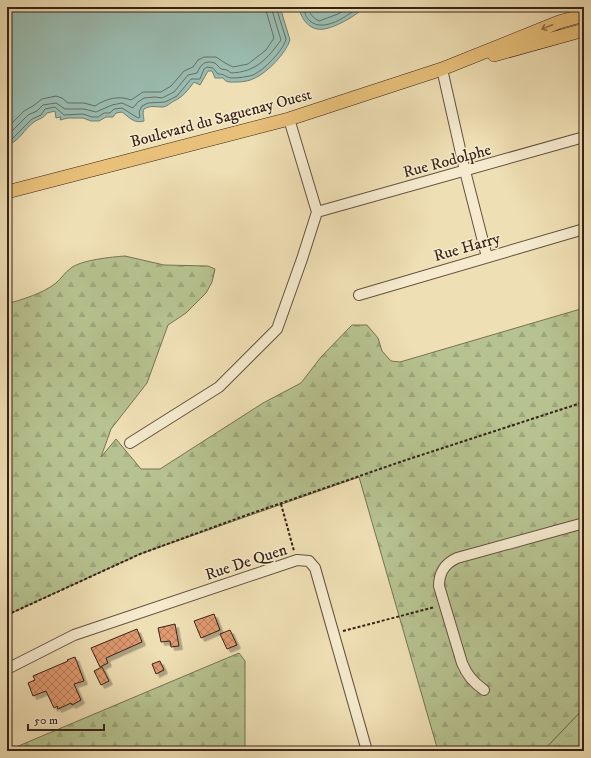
<svg xmlns="http://www.w3.org/2000/svg" width="591" height="758" font-family="'IM FELL DW Pica',serif">
<style>
.grass{fill:url(#grass-tufts);stroke:#767253}
.forest{fill:url(#forest-firs);stroke:#767253}
.water{fill:#9abcb0;stroke:#727e73}
.lines{fill:none;stroke-linecap:round;stroke-linejoin:round}
.shore{stroke:#686f64;stroke-width:1}
.building{fill:url(#building-cross-hatch);stroke:#362217;filter:url(#shadow)}
.minor-casing{stroke:#64513e;stroke-width:12}
.major-casing{stroke:#362217;stroke-width:14}
.path{stroke:#362217;stroke-width:2;stroke-dasharray:3 2;stroke-linecap:butt}
.minor{stroke:#f5eace;stroke-width:10}
.major{stroke:#e8c07a;stroke-width:13}
.oneway{stroke:#8f7148}
.labels{text-anchor:middle;dominant-baseline:central;stroke-width:3;stroke-linejoin:round;paint-order:stroke}
.street-label{font-size:16px;fill:#362217;stroke:#f5eace}
</style>
<defs>
<pattern id="grass-tufts" width="24" height="20" patternUnits="userSpaceOnUse"><rect width="24" height="20" fill="#b6c28f"/><path d="M3 7l-1-3M5 7V3M7 7l1-3M15 17l-1-3M17 17v-4M19 17l1-3" fill="none" stroke="#9da67b"/></pattern>
<pattern id="forest-firs" width="22" height="20" patternUnits="userSpaceOnUse"><rect width="22" height="20" fill="#b6c28f"/><path d="M5 1l3.5 6h-7zM16 11l3.5 6h-7z" fill="#9da67b"/></pattern>
<pattern id="building-cross-hatch" width="8" height="8" patternUnits="userSpaceOnUse"><rect width="8" height="8" fill="#e19a70"/><path d="M0 0l8 8M0 8l8-8" fill="none" stroke="#b77d5b"/></pattern>
<filter id="shadow"><feDropShadow dx="3.5" dy="3.5" stdDeviation="0" flood-color="#0004"/></filter>
</defs>
<rect width="100%" height="100%" fill="#efdfb4"/>
<filter id="stains"><feTurbulence type="fractalNoise" baseFrequency=".005" numOctaves="4"/><feColorMatrix values="0 0 0 0 .2 0 0 0 0 .09 0 0 0 0 .02 0 0 0 .5 -.17"/></filter>
<radialGradient id="worn" r=".72"><stop offset=".6" stop-color="#630" stop-opacity="0"/><stop offset="1" stop-color="#630" stop-opacity=".3"/></radialGradient>
<path class="grass" d="M584 708V751H543Z"/>
<path class="forest" d="M125 256 164 265 208 266 215 269 212 282 206 293 186 313 168 325 147 383 111 429 101 457 116 439 141 469H160L263 403 301 383 321 357 352 325H367L378 338 382 351 391 361 400 362 584 308V708L543 751H438L359 477 140 554 7 615V304C23 299 42 294 56 283 61 279 65 272 71 268 81 260 112 257 125 256Z
M239 653 245 661V751H10L16 747Z"/>
<path class="water" d="M7 7H280L290 40C286 53 268 72 255 78 250 81 242 82 237 82 231 82 226 83 223 78H215L212 71H208L200 85 194 82C188 90 183 97 174 101 170 103 167 107 162 107 155 107 151 105 144 109 142 113 144 117 144 121 134 124 129 117 122 112L116 113 113 117H106L99 121H91L83 118H68L60 120 61 117 56 118 55 111 47 113C43 119 40 118 34 122 24 129 19 142 7 145Z
M301 7H364C357 16 328 32 317 29 308 27 303 20 300 12Z"/>
<g class="lines">
<path class="shore" d="M304 7C304 12 306 18 310 21 324 33 347 16 359 7
M309 7C309 14 313 18 319 21L338 14 350 7
M7 128 24 111 33 106 42 99 56 96 62 98 68 103H84L95 106C105 99 119 95 131 100L143 92H161L171 86 184 71 193 67 198 60 204 57H216L225 63 233 67 248 64 266 50 274 38 265 7
M7 136 28 115 37 111 43 105 56 103 65 109H84L96 112 112 105 122 103 133 108 138 102 144 98 155 97 162 98 174 92 188 75 197 73C201 64 205 60 215 63L221 69 227 70 231 73C256 72 267 59 281 40L271 7
M7 141 11 140 32 119 41 115 45 109 55 107 64 115 83 114 92 117H98L104 113H110L114 109 122 108 138 118 140 117 139 112 142 106 148 103 165 102 177 96 191 79H200L204 69 207 67 213 68 218 74C226 74 226 78 232 78 238 78 247 77 253 75 264 70 283 51 286 39L276 7"/>
</g>
<path class="building" d="M214 614 220 630 201 638 194 621Z
M175 624 179 646 171 647 170 641 161 642 158 628Z
M137 629 142 642 106 658 108 663 100 667 91 648Z
M230 630 237 645 227 649 220 634Z
M75 657 84 681 74 684 81 700 72 705 71 703 58 709 57 706 54 708 46 691 33 696 28 683 35 680 33 676 68 661 67 660Z
M160 661 164 670 156 674 152 664Z
M102 667 109 681 101 685 94 671Z"/>
<g class="lines">
<g class="minor-casing">
<path id="minor" d="M442 69 465 171 487 257
M317 212 584 137
M359 295 584 229
M130 443 219 387 277 329 302 259 317 212 289 119
M7 669 74 635 297 560 309 561 315 568 367 751
M484 690C473 682 467 675 462 663L439 586C439 573 444 564 457 558L584 523"/>
</g>
<g class="major-casing">
<path id="major" d="M494 55 584 30
M7 192 289 119 442 69 559 22 584 15"/>
</g>
<path class="path" d="M281 504 294 551
M7 615 140 554 244 516 403 461 584 402
M343 631 435 607"/>
<use href="#minor" class="minor"/>
<use href="#major" class="major"/>
</g>
<defs><path id="oneway-shaft" d="M-6 0H5M1.5-3L5.5 0L1.5 3" fill="none" stroke-width="1.6" stroke-linecap="round" stroke-linejoin="round"/></defs>
<use class="oneway" href="#oneway-shaft" transform="translate(547 27) rotate(158)"/>
<g class="labels">
<g class="street-label">
<text transform="translate(221 118) rotate(-15)">Boulevard du Saguenay Ouest</text>
<text transform="translate(447 161) rotate(-15)">Rue Rodolphe</text>
<text transform="translate(467 247) rotate(-16)">Rue Harry</text>
<text transform="translate(246 562) rotate(-18)">Rue De Quen</text>
</g>
</g>
<rect width="591" height="758" fill="none" stroke="#efdfb4" stroke-width="24"/>
<rect x="8" y="8" width="575" height="742" fill="none" stroke="#362217" stroke-width="2"/>
<rect x="12" y="12" width="567" height="734" fill="none" stroke="#362217"/>
<path d="M28 724v6h76v-6" fill="none" stroke="#362217" stroke-width="2"/>
<text x="34" y="724" font-size="12" fill="#362217" stroke="#f5eace" stroke-width="3" paint-order="stroke">50 m</text>
<rect width="100%" height="100%" filter="url(#stains)"/>
<rect width="100%" height="100%" fill="url(#worn)"/>
</svg>
